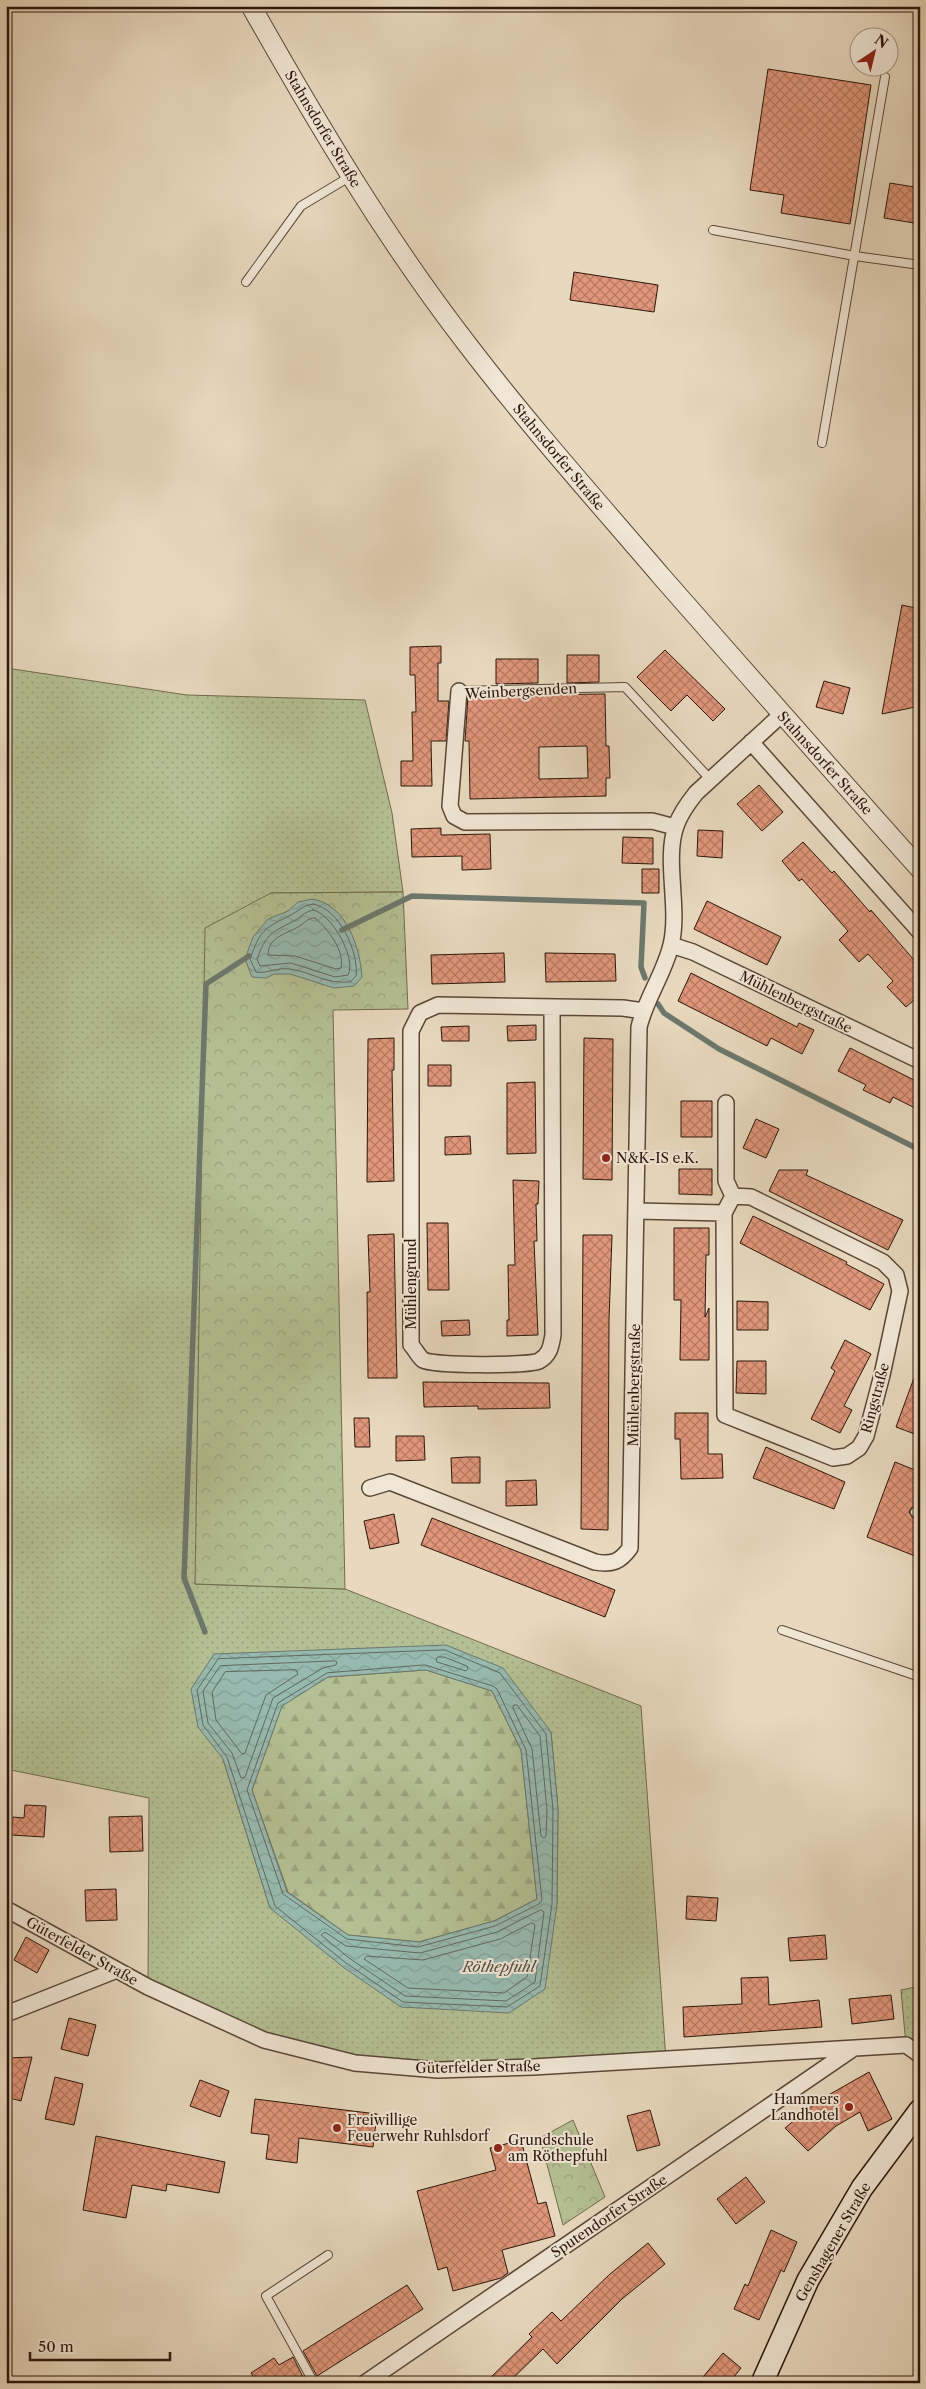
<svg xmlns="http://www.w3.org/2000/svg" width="926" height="2389" font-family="'Libre Caslon Text',serif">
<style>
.grass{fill:url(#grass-dots);stroke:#706b4e;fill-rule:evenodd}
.forest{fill:url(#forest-firs);stroke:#706b4e}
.park{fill:url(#park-crowns);stroke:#706b4e}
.water{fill:url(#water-waves);stroke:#6c786e;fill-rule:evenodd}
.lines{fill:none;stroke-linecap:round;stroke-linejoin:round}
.shore{stroke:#62685d;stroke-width:1}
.stream{stroke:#6c786e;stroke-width:5.5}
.building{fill:url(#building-cross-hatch);stroke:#2c160a;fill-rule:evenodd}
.service-casing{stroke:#5b4737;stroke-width:10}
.minor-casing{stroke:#5b4737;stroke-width:18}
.tertiary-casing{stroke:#5b4737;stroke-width:21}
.secondary-casing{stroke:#2c160a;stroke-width:24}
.service{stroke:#f0e6d5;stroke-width:8}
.minor{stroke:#f0e6d5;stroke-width:15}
.tertiary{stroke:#f0e6d5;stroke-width:19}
.secondary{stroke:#f0e6d5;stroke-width:21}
.poi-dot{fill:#8f2418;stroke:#f0e6d5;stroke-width:2}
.labels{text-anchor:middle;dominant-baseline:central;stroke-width:4;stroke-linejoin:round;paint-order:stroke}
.street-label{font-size:14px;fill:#2c160a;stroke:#f0e6d5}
.poi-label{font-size:14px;fill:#2c160a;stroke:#f0e6d5;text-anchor:start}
.water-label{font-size:15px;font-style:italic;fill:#514f44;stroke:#f0e6d5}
</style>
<defs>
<pattern id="grass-dots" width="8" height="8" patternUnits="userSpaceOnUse" patternTransform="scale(1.25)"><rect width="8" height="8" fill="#b4c093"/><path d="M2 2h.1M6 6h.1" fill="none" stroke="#9ba47d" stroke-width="1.8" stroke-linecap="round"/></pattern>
<pattern id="forest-firs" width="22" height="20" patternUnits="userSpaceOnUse" patternTransform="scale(1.25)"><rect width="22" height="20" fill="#b4c093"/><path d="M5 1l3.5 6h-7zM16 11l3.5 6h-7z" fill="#9ba47d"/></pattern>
<pattern id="park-crowns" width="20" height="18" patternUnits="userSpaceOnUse" patternTransform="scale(1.25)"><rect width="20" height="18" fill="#b4c093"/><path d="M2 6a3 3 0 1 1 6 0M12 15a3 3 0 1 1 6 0" fill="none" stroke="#9ba47d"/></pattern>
<pattern id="water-waves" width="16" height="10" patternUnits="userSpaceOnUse" patternTransform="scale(1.25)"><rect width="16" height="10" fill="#97bab0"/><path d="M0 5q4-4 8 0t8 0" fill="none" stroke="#829f96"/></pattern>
<pattern id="building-cross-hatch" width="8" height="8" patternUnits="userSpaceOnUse" patternTransform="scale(1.25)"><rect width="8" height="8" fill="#e0967a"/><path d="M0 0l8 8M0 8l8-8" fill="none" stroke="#b67962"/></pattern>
</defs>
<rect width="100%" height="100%" fill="#e8d9be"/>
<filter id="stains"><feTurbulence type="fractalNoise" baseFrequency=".004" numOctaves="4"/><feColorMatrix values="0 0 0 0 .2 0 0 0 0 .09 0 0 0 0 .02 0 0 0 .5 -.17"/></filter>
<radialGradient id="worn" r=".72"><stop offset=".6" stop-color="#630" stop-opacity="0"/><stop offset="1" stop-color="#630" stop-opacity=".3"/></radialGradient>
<path class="grass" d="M6 668 187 695 365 700 392 813 403 892 271 893 195 1584 345 1589 641 1706 666 2060 533 2067 355 2063 264 2040 148 1987 149 1798 6 1769ZM551 1732 558 1809 557 1904 270 1908 223 1759Z
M920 1986V2055L906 2045 901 1990Z"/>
<path class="forest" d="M426 1670 492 1691 521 1750 537 1899 494 1921 419 1942 348 1935 288 1892 252 1790 282 1705 328 1677Z"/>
<path class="park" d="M403 892 408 1009 333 1010 345 1589 195 1584 205 928 271 893Z
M573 2120 605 2197 563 2225 540 2138Z"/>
<path class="water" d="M312 899C346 904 360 947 362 977L354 986 334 988 290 974H274L266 978 252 977 245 959 253 937 268 919 288 911 298 902Z
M446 1645 503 1668 551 1732 558 1809 557 1904 545 1989 509 2013 401 2007 343 1967 270 1908 223 1759 198 1727 191 1689 214 1654ZM426 1670 492 1691 521 1750 537 1899 494 1921 419 1942 348 1935 287 1892 252 1790 282 1706 328 1677Z"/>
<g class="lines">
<path class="shore" d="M313 904C339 908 359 952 356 976L350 982C323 984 313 972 290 969 277 967 267 974 256 972L250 959C260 931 263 929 289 916 299 911 301 906 313 904Z
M313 910C331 913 357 958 348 975L335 977 291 963 260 966 257 959C266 935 270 933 292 922 300 918 304 912 313 910Z
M315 918C328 929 345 951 341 968L336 969 295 956 268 955C268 937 286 934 298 927 305 923 307 918 315 918Z
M445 1650 500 1673 546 1734 553 1810 552 1904 540 1986 507 2007 403 2002 346 1963 275 1906 227 1757 203 1725 197 1690 218 1659Z
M438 1657H444L467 1666 468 1669 466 1671 437 1662 436 1659Z
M335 1661 337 1662 336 1665 323 1668 273 1698 245 1777 241 1778 232 1753 208 1723 203 1691 220 1666Z
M425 1665 493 1686 497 1689 526 1750 542 1900 539 1904 495 1926 418 1947 347 1939 283 1894 247 1790 278 1703 327 1673Z
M296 1670 298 1674 266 1695 245 1753 242 1754 216 1720 212 1692 225 1672Z
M514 1705H517L540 1736 547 1810 546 1836 544 1838 541 1836 532 1749 513 1708Z
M541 1910 544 1912 535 1982 506 2001 405 1996 349 1958 321 1935 325 1932 346 1946 420 1953 497 1932Z
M532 1923 535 1925 527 1977 504 1993 408 1988 364 1959 367 1956 423 1960 500 1939Z"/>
<path class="stream" d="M342 930 412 896 644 903 641 967 645 978
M658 1004 664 1013 719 1049 920 1150
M205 1632 184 1578 206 984 249 956"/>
</g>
<path class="building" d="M768 69 871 85 850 224 781 213 784 195 750 190Z
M890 183 920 188V224L884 218Z
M574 272 658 285 654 312 570 300Z
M902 605 920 609V706L882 714Z
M441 646V663H438V701H449L446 741H431L432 786H401V761H413L412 712H416L415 675H410V647Z
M665 650 725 709 713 721 687 695 671 711 637 677Z
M567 655H599V682L567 683Z
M496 659H538V683L496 684Z
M824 681 850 688 843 714 816 707Z
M605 694 606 746H609L610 778H606V796L470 799 469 741H465L468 696ZM587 746 588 778 539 779V747Z
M759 785 783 812 762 831 737 804Z
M441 828V835L490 834 491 869 462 870V856L412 857 411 829Z
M698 830 723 831 722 858 697 856Z
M623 837 653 838V864L622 863Z
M803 842 832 873 834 871 870 912 871 910 920 967V995L906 1007 887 987 893 981 868 954 859 962 839 940 848 931 802 879 799 881 782 861Z
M642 869H659V893H642Z
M707 901 781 937 767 965 694 929Z
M504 953 505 982 432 984 431 955Z
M545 953 615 954 616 981 546 982Z
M691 973 797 1027 799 1023 814 1030 802 1054 771 1038 767 1046 678 1001Z
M536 1025V1040L508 1041 507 1026Z
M469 1026V1041H442L441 1027Z
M394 1038V1070H392L394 1181 367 1182 368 1039Z
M584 1038 613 1039 612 1180 583 1179Z
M850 1048 920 1083V1098L915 1108 893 1097 890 1103 863 1090 866 1085 838 1071Z
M428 1065H451V1086H428Z
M535 1082 536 1153 507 1154V1083Z
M681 1101H712V1137H681Z
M756 1119 779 1129 766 1158 743 1148Z
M470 1136 471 1154 445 1155V1137Z
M679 1169H712V1195L679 1194Z
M779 1170H808L806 1175 903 1220 888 1250 769 1191Z
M513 1180 539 1181 538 1204H536L537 1241H534L538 1335 507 1336V1320H509L508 1265H515Z
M753 1216 847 1262 846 1264 884 1284 870 1310 740 1243Z
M427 1223H448L449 1290H428Z
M674 1228H709V1255H706L705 1317 709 1308V1360H680L681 1300H674Z
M394 1234 397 1378H368L367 1292H370L368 1235Z
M583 1235H612L609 1320 608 1530 581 1529Z
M737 1301 768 1302V1330H737Z
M469 1320 470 1335 442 1336 441 1321Z
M845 1340 871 1354 844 1406 852 1410 840 1433 811 1419 835 1371 831 1368Z
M737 1361H766V1394L736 1393Z
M918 1367H920V1436L896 1427Z
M423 1382 549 1383 550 1408 478 1409V1406L424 1407Z
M675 1413H708V1454H722L723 1478 681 1479 680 1439H675Z
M354 1418H369L370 1447H355Z
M396 1436H424L425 1460 396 1461Z
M766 1447 845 1482 834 1509 753 1478Z
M466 1457H480V1483H452L451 1458Z
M895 1462 920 1472V1508L912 1507 909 1512 912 1517 920 1520V1558L867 1537Z
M536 1480 537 1505 506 1506V1481Z
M394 1514 399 1543 370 1549 364 1521Z
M432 1518 615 1590 605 1617 421 1545Z
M25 1805 46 1806 44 1837 11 1835 13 1817 24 1818Z
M142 1816 143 1851 110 1852 109 1817Z
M116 1889 117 1920 86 1921 85 1890Z
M687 1896 718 1898 716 1921 686 1919Z
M825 1935 827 1959 790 1961 788 1938Z
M26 1937 49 1950 37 1973 14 1960Z
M768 1977 769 2005 819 2000 822 2027 684 2037 683 2007 742 2004 741 1978Z
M891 1995 894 2019 852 2024 849 1999Z
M69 2018 96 2025 88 2056 61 2049Z
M32 2057 21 2101 6 2097V2058Z
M869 2072 892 2119 868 2131 860 2112 836 2126 808 2151 785 2128 818 2101Z
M55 2077 83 2084 74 2125 45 2119Z
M200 2080 229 2091 220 2117 190 2106Z
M255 2099 377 2114 373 2147 299 2138 297 2163 266 2159 269 2135 251 2133Z
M650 2110 660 2145 637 2151 627 2116Z
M96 2136 225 2162 219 2193 167 2184 166 2191 132 2185 126 2218 83 2210Z
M521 2140 538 2204 546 2202 555 2236 502 2250 508 2273 501 2278 453 2291 447 2267 438 2270 417 2191 496 2170 490 2148Z
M746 2177 765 2202 736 2224 717 2199Z
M771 2230 797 2242 784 2272 781 2270 759 2320 734 2309 745 2284 748 2286Z
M648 2243 665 2264 622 2299 557 2364 543 2349 508 2383H485L532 2337 529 2334 552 2312 561 2321 610 2274Z
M407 2285 423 2309 317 2376 303 2351Z
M723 2353 741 2368 729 2383H698Z
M293 2357 306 2383H257L251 2373 274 2358 279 2365Z"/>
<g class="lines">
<g class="service-casing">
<path id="service" d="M713 230 855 256 920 265
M246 282 301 206 351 176
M822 443 885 77
M459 691 625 687 710 779
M915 1512 920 1514
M782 1630 920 1677
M314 2383 266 2296 328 2255"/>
</g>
<g class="minor-casing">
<path id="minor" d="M459 691 450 806 454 816 465 822 652 821 675 827
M751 742 920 932
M671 945 693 952 920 1061
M552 1007 553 1335C551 1346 550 1355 539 1361 528 1366 434 1366 423 1360 419 1357 415 1349 411 1345V1031L420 1013 438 1005 623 1008 643 1011
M726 1103V1181L733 1196
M733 1196 751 1197 883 1262 896 1275 900 1291 882 1375 866 1436 859 1448 847 1456 833 1458 725 1415 724 1213Z
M637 1211 724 1213
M370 1488 390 1482 595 1562C612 1565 620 1562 630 1548L639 1027C646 998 664 974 671 945 680 908 664 860 676 826 680 814 688 803 696 793L781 715
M6 1909 148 1987 264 2040 355 2063 438 2070 533 2067 906 2045 920 2055
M6 2014 117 1970
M365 2383 851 2050"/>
</g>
<g class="tertiary-casing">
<path id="tertiary" d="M251 6C317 123 385 238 467 344 528 424 596 500 661 576 747 674 833 772 920 869"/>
</g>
<g class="secondary-casing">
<path id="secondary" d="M762 2383 808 2280 862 2188 920 2110"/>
</g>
<use href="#service" class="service"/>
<use href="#minor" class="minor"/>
<use href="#tertiary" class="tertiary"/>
<use href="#secondary" class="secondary"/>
</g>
<g class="poi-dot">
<circle cx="606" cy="1158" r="5"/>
<circle cx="849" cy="2107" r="5"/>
<circle cx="337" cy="2128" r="5"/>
<circle cx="498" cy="2148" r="5"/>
</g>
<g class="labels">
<g class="street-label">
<text transform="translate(323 129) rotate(59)">Stahnsdorfer Straße</text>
<text transform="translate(559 457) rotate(50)">Stahnsdorfer Straße</text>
<text transform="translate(521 691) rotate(-3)">Weinbergsenden</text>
<text transform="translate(825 763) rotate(48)">Stahnsdorfer Straße</text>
<text transform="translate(796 1002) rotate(26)">Mühlenbergstraße</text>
<text transform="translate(411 1284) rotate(-90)">Mühlengrund</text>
<text transform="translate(634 1385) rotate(-89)">Mühlenbergstraße</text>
<text transform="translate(875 1398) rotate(-75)">Ringstraße</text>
<text transform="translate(82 1951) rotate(29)">Güterfelder Straße</text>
<text transform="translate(478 2067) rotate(-1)">Güterfelder Straße</text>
<text transform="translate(609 2216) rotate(-34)">Sputendorfer Straße</text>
<text transform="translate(833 2242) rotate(-60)">Genshagener Straße</text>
</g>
<g class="poi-label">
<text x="616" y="1158">N&amp;K-IS e.K.</text>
<text x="839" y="2099" text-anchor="end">Hammers<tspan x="839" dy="16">Landhotel</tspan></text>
<text x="347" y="2120">Freiwillige<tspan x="347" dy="16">Feuerwehr Ruhlsdorf</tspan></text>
<text x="508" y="2140">Grundschule<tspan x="508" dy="16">am Röthepfuhl</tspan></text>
</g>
<g class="water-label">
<text x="499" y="1966">Röthepfuhl</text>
</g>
</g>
<rect width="926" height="2389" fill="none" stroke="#e8d9be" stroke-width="25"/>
<rect x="8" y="8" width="911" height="2374" fill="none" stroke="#2c160a" stroke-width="2.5"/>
<rect x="12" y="12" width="901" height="2364" fill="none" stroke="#2c160a"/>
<g transform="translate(874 52) rotate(35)"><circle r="24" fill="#f0e6d5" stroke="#a29384"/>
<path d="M0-4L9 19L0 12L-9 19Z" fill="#8f2418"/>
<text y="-8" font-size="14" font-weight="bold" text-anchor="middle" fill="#2c160a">N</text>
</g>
<path d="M30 2352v8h140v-8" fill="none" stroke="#2c160a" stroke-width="2.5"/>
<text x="38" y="2352" font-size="15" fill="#2c160a" stroke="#f0e6d5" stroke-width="4" paint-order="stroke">50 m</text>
<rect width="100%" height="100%" filter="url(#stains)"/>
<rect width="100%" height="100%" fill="url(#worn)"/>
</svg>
